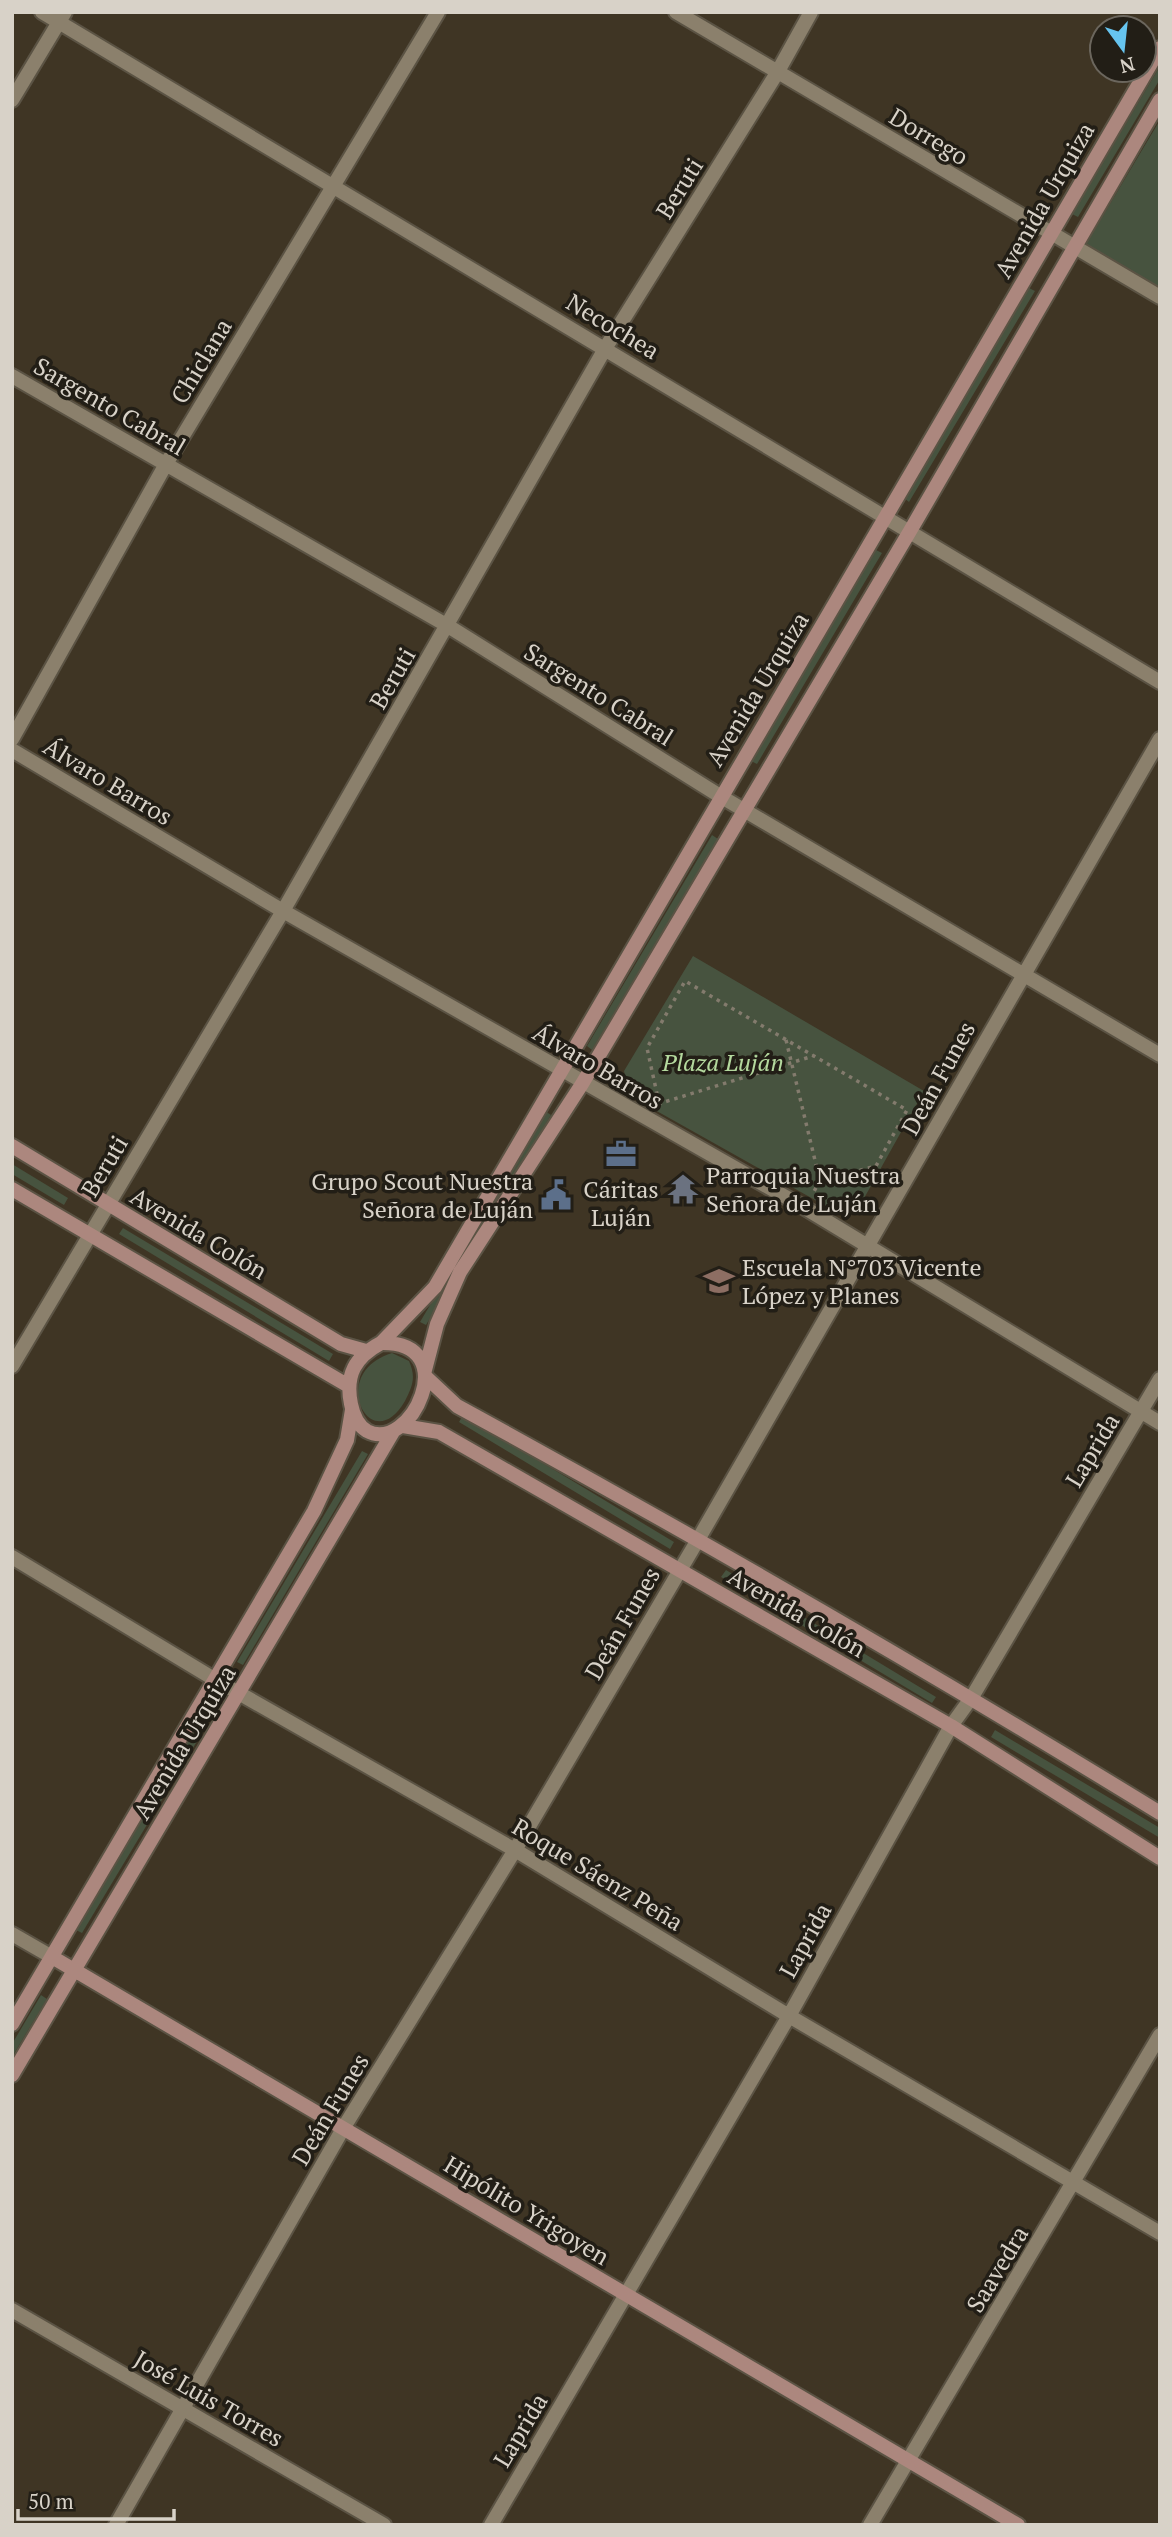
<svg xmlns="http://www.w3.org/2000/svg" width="1172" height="2537" font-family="'PT Serif',serif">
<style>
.green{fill:#47533f}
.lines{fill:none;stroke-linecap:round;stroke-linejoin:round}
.street-casing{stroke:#5b5344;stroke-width:18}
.secondary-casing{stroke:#5b5344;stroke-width:18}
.path{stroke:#837b6d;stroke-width:3.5;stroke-dasharray:3.5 5;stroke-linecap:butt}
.street{stroke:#8b806c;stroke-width:14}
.secondary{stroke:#ac877e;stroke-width:14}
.labels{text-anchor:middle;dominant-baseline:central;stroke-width:7;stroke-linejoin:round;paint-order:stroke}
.street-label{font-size:24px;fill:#d8d2c8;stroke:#221e16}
.park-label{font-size:24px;font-style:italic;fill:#b4d99e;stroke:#221e16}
.poi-label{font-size:24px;fill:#d8d2c8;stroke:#221e16;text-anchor:start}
</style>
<rect width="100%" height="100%" fill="#3f3524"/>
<path class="green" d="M1160 66V79L1078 217 1072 214Z
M1160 120V300L1080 254Z
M1029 288 1035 291 909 502 904 498Z
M876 550 882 553 757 764 751 761Z
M712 835 718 839 592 1050 587 1046Z
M693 956 924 1091 858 1209 840 1214 630 1096 624 1071Z
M545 1111 551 1115 426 1325 420 1322Z
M12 1164 68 1198 64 1205 12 1174Z
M123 1228 333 1354 329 1361 119 1234Z
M392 1353 409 1361C416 1377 413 1385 405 1401 371 1460 326 1373 392 1353Z
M463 1415 674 1542 670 1549 459 1422Z
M362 1451 368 1454 243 1665 237 1662Z
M726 1570 936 1697 932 1703 721 1577Z
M202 1719 208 1723 82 1933 76 1930Z
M995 1730 1160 1828V1838L991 1737Z
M41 1995 47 1999 12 2057V2044Z"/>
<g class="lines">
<g class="street-casing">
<path id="street" d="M42 12 1160 682
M676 12 1160 297
M12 100 65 12
M12 376 448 626 720 796 1160 1055
M12 739 166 464 438 12
M12 750 283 911 805 1208 1160 1423
M12 1366 283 911 606 347 777 73 811 12
M12 1557 214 1679 515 1850 789 2016 1160 2233
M12 1934 52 1957
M12 2310 384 2525
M116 2525 344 2127 515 1850 699 1538 1160 739
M491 2525 789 2016 951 1726 972 1697 1160 1379
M870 2525 1160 2035"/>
</g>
<g class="secondary-casing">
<path id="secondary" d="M12 1146 341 1344 366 1351
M12 1189 347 1385
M381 1343 435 1287 1160 48
M381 1343C465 1341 410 1455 367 1431 357 1425 353 1414 351 1404 345 1375 355 1357 381 1343Z
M425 1370 437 1324 460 1272 582 1084 910 531 1160 100
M426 1377 457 1406C695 1536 929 1671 1160 1813
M403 1426 439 1432 951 1726 1160 1858
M52 1957 1018 2525
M12 2024 314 1511 347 1440 352 1410
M12 2075 393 1432"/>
</g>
<path class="path" d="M786 1040 820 1181 813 1193
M659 1103 647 1048 685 981 907 1110 876 1166 820 1181
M658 1104 813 1056"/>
<use href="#street" class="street"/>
<use href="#secondary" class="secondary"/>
</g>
<defs>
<g id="office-bare" transform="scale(2.415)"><path d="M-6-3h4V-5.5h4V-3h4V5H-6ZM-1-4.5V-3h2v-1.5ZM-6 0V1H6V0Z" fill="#5c6f8a" stroke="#221e16" stroke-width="2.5" paint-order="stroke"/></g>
<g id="temple-bare" transform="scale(2.415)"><path d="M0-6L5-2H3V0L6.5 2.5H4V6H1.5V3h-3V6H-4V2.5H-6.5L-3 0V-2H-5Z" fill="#6b7280" stroke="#221e16" stroke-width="2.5" paint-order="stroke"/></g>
<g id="civic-bare" transform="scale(2.415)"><path d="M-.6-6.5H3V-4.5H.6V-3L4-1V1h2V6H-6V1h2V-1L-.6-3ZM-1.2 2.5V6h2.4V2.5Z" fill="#5c6f8a" stroke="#221e16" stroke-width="2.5" paint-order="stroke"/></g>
<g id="school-bare" transform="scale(2.415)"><path d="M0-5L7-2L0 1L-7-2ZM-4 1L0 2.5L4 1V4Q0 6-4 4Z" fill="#8d6e63" stroke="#221e16" stroke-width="2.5" paint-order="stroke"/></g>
</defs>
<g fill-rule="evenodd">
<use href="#office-bare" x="621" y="1154"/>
<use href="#temple-bare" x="683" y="1189"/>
<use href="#civic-bare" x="556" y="1195"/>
<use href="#school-bare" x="719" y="1281"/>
</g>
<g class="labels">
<g class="street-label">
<text transform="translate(929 136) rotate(31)">Dorrego</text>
<text transform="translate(679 188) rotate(-58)">Beruti</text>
<text transform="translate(1044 200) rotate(-60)">Avenida Urquiza</text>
<text transform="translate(613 326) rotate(31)">Necochea</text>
<text transform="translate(201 361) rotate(-59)">Chiclana</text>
<text transform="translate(110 406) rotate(30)">Sargento Cabral</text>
<text transform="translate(392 678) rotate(-60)">Beruti</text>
<text transform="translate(757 689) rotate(-59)">Avenida Urquiza</text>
<text transform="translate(599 694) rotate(32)">Sargento Cabral</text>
<text transform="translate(108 781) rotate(31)">Álvaro Barros</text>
<text transform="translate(598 1066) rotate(30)">Álvaro Barros</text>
<text transform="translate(938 1078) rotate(-61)">Deán Funes</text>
<text transform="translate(104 1166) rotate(-59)">Beruti</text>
<text transform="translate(199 1233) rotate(31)">Avenida Colón</text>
<text transform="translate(1092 1450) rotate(-59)">Laprida</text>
<text transform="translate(797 1612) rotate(30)">Avenida Colón</text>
<text transform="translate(622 1623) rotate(-60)">Deán Funes</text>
<text transform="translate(184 1742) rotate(-59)">Avenida Urquiza</text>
<text transform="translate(598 1874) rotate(31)">Roque Sáenz Peña</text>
<text transform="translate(805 1940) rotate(-61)">Laprida</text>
<text transform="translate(330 2109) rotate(-59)">Deán Funes</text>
<text transform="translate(527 2210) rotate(31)">Hipólito Yrigoyen</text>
<text transform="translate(997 2269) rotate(-59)">Saavedra</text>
<text transform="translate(209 2398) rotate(30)">José Luis Torres</text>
<text transform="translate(520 2430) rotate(-59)">Laprida</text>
</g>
<g class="park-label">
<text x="723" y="1062">Plaza Luján</text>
</g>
<g class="poi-label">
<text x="706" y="1175">Parroquia Nuestra<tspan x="706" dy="28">Señora de Luján</tspan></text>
<text x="533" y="1181" text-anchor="end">Grupo Scout Nuestra<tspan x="533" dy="28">Señora de Luján</tspan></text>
<text x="621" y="1189" text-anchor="middle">Cáritas<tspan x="621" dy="28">Luján</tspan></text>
<text x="742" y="1267">Escuela N°703 Vicente<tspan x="742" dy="28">López y Planes</tspan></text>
</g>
</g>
<rect width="1172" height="2537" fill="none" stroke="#d8d2c8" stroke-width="28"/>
<g transform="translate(1123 49) rotate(165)"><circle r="33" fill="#221e16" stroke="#6b665d" stroke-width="2"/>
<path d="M0-5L12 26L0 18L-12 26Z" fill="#66c4ef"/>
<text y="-10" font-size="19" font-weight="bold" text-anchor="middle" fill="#d8d2c8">N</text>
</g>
<path d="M18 2509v10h156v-10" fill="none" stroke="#d8d2c8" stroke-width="3.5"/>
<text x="28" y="2509" font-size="21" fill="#d8d2c8" stroke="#221e16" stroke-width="5" paint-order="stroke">50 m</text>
</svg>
